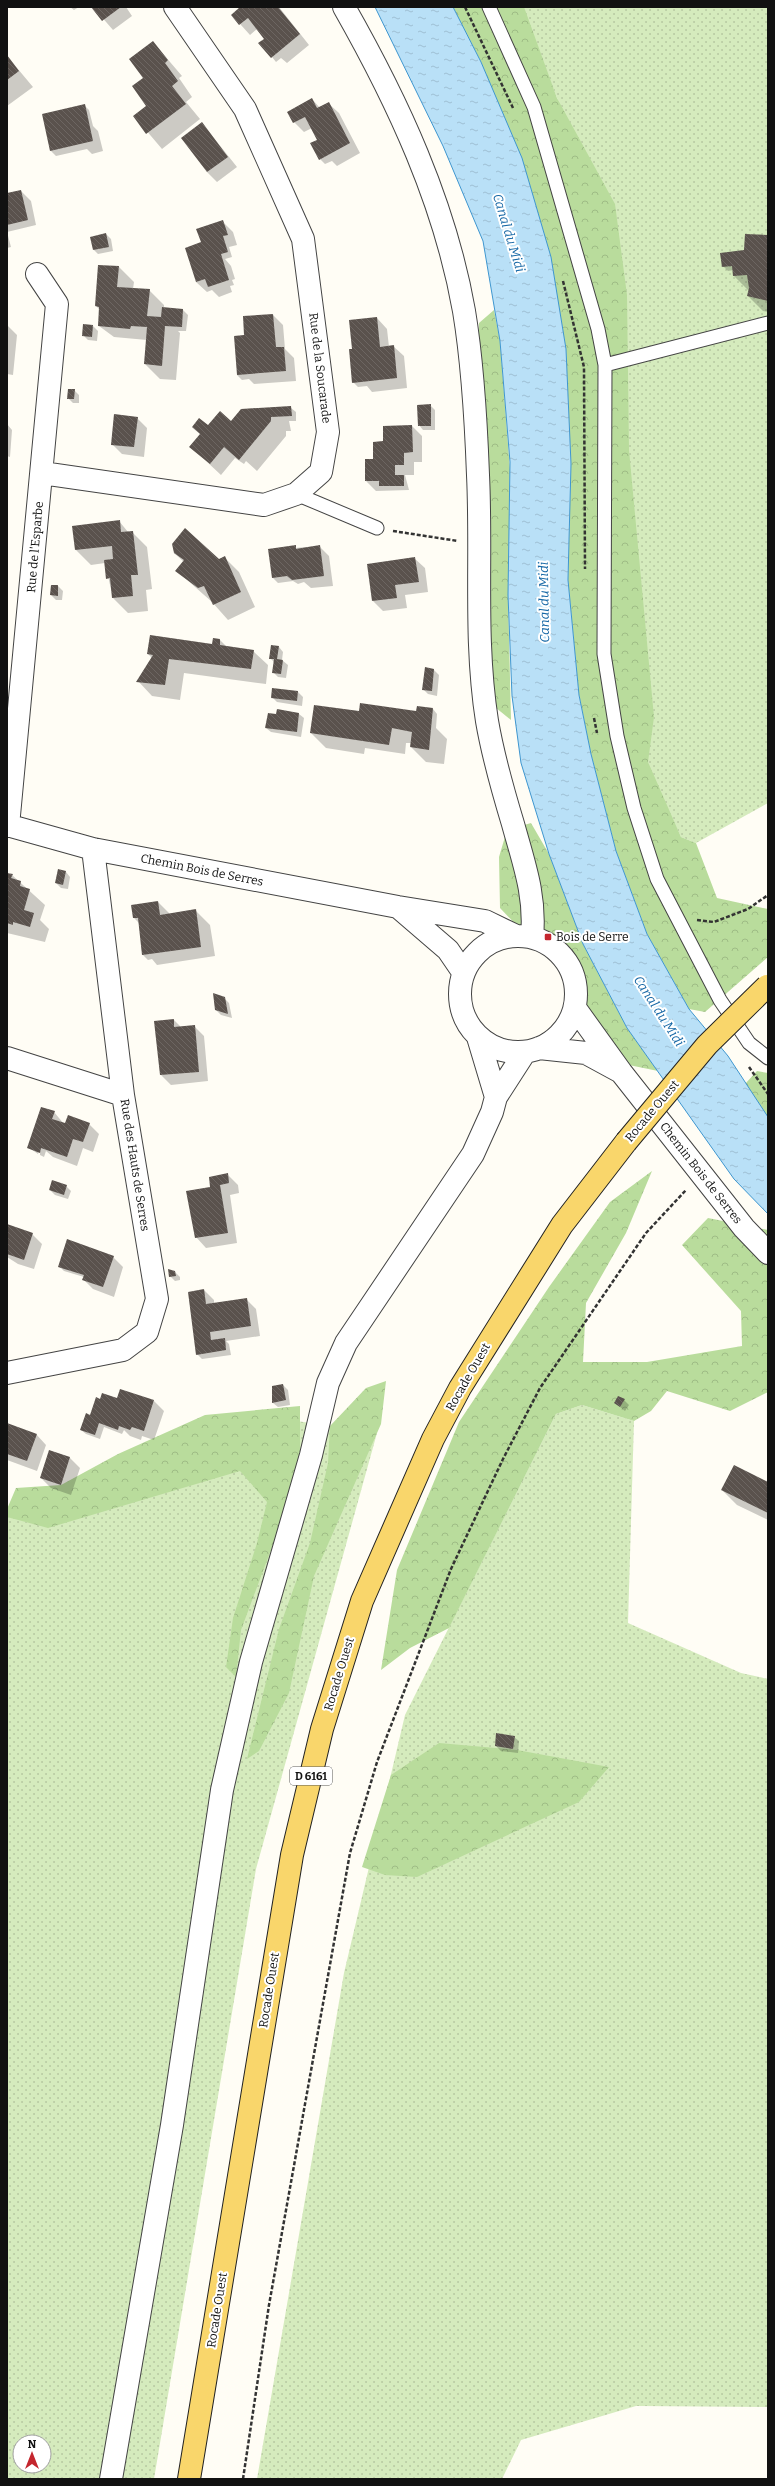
<svg xmlns="http://www.w3.org/2000/svg" width="775" height="2486" font-family="Bitter,serif">
<style>
.green{fill:url(#green-dots);fill-rule:evenodd}
.forest{fill:url(#forest-crowns)}
.water{fill:url(#water-ripples);stroke:#3f96cf}
.shadow{fill:#0003}
.building{fill:url(#building-back-hatch)}
.lines{fill:none;stroke-linecap:round;stroke-linejoin:round}
.service-casing{stroke:#444;stroke-width:15}
.minor-casing{stroke:#444;stroke-width:24}
.primary-casing{stroke:#222;stroke-width:24}
.path{stroke:#333;stroke-width:2.5;stroke-dasharray:4 2;stroke-linecap:butt}
.service{stroke:#fff;stroke-width:13}
.minor{stroke:#fff;stroke-width:22}
.primary{stroke:#f9d66b;stroke-width:22}
.primary-bridge-casing{stroke:#222;stroke-width:24;stroke-linecap:butt}
.primary-bridge{stroke:#f9d66b;stroke-width:22}
.poi-dot{fill:#c4262e;stroke:#fff;stroke-width:1.5}
.labels{text-anchor:middle;dominant-baseline:central;stroke-width:4;stroke-linejoin:round;paint-order:stroke}
.shield{fill:#fff;stroke:#585858;stroke-width:1}
.shield-label{font-size:11px;font-weight:bold;fill:#111}
.street-label{font-size:12px;fill:#111;stroke:#fff}
.poi-label{font-size:12px;fill:#111;stroke:#fff;text-anchor:start}
.water-label{font-size:13px;font-style:italic;fill:#1768a6;stroke:#fff}
</style>
<defs>
<pattern id="green-dots" width="8" height="8" patternUnits="userSpaceOnUse"><rect width="8" height="8" fill="#d5ebbd"/><path d="M2 2h.1M6 6h.1" fill="none" stroke="#b6c8a1" stroke-width="1.8" stroke-linecap="round"/></pattern>
<pattern id="forest-crowns" width="20" height="18" patternUnits="userSpaceOnUse"><rect width="20" height="18" fill="#b9dc9c"/><path d="M2 6a3 3 0 1 1 6 0M12 15a3 3 0 1 1 6 0" fill="none" stroke="#9ebc85"/></pattern>
<pattern id="water-ripples" width="26" height="14" patternUnits="userSpaceOnUse"><rect width="26" height="14" fill="#b9e0f7"/><path d="M2 4q2-2 4 0t4 0M15 11q2-2 4 0t4 0" fill="none" stroke="#9ebfd3"/></pattern>
<pattern id="building-back-hatch" width="6" height="6" patternUnits="userSpaceOnUse"><rect width="6" height="6" fill="#5a524d"/><path d="M-1 5l2 2M0 0l6 6M5-1l2 2" fill="none" stroke="#6d6662"/></pattern>
</defs>
<rect width="100%" height="100%" fill="#fffdf5"/>
<path class="green" d="M520 7H768V803L696 843 681 837 649 770 620 545 604 213Z
M582 1405 634 1421 628 1623 741 1673 768 1679V2407L636 2406 521 2440 502 2479H257L344 1973 405 1715 556 1414Z
M290 1420 377 1433 256 1869 154 2479H7V1507ZM20 2442H44V2466H20Z"/>
<path class="forest" d="M453 7H524L557 98 615 204 627 295 629 450 654 717 648 762 681 837 696 843 717 898 768 909V957L705 1012 689 1009 647 934 616 851 591 754 579 695 568 580 571 464 566 349 549 251 481 62Z
M494 310 500 341 510 470 508 595 511 720 485 699 478 352 479 323Z
M531 823 549 854 583 944 627 1028 658 1071 624 1064 587 1010 581 981 524 933 500 908 499 857 507 830Z
M757 1071 768 1073V1117L745 1084Z
M652 1171 626 1233 586 1303 583 1362H647L742 1346 741 1311 682 1245 708 1218 768 1230V1392L730 1411 667 1391 651 1411 634 1421 582 1405 556 1414 449 1628 410 1648 381 1670 397 1570 459 1422 549 1287 610 1202Z
M386 1381 381 1424 314 1576 289 1693 259 1751 247 1759 279 1629 310 1543 328 1463 330 1426 366 1388Z
M300 1406V1472L241 1630 236 1677 226 1667 233 1618 257 1543 267 1502 240 1471 48 1528 7 1517V1509L16 1488 61 1485 118 1454 205 1415Z
M439 1743 517 1750 609 1767 579 1802 417 1877 385 1875 362 1867 391 1775Z"/>
<path class="water" d="M375 7H453L481 62 522 158 551 257 566 349 571 464 568 580 579 695 591 754 616 851 647 934 689 1009 728 1056 768 1117V1214L734 1179 627 1028 583 944 549 854 521 763 512 696 508 595 510 462 500 341 483 241 443 146Z"/>
<path class="shadow" d="M70 7H79L74 10Z
M93 7H126L132 16 113 30Z
M242 7H279L309 45 287 63 281 58 276 62 272 57 265 39 257 29 250 35 232 15Z
M153 42 182 76 179 78 192 97 186 102 200 119 162 149 134 116 148 106 144 78Z
M7 56 33 87 7 106Z
M312 99 320 108 328 103 339 113 360 153 337 166 332 161 325 164 320 159 319 140 312 128 304 132 294 122Z
M85 106 89 110 93 126 98 131 103 151 92 154 87 149 56 156 51 151 43 115Z
M202 123 237 167 217 182 207 172Z
M21 191 31 201 36 225 7 232 11 247 7 248V194Z
M223 222 233 232 237 245 229 247 232 257 225 259 231 266 235 279 232 280 234 285 230 286 232 292 219 297 212 290 207 292 196 282 202 243Z
M106 234 111 239 113 251 98 254 93 249Z
M768 236V312L763 311 748 296 749 291 734 276V270L728 271 723 266Z
M119 267 134 282 133 289 149 290 164 305V308L183 310 188 315 186 331H178L180 333 176 380 160 379 145 364 147 340 114 337 99 326 100 310 96 306Z
M273 315 283 325 285 349 294 358 296 381 254 384 249 379 242 380 237 375 243 336Z
M377 318 387 329 389 347 393 346 404 356 407 388 372 392 367 386 358 387 353 382 354 350Z
M7 325 17 335 13 375 7 374Z
M93 326 98 331 97 341 88 340 83 335Z
M74 390 79 395V403H73L68 398Z
M430 405 435 410V430H423L419 425Z
M291 408 296 412V421H289L291 431H286V436L257 471 246 461 244 464 235 458 221 475 191 447 208 427Z
M137 418 147 428 144 457 122 454 112 444Z
M7 424 12 430 10 457 7 456Z
M412 426 422 436V462H414V475H405L409 490 376 491 366 481V460H374L384 442Z
M119 521 128 532H132L147 547 152 589 146 590 148 611 128 613 113 598 105 563 91 565 76 550 73 527Z
M319 546 329 556 333 586 311 588 304 582 298 584 293 581 278 583 273 578 270 550Z
M174 553 218 560 224 557 239 572 255 607 228 620 212 602 177 571 184 562Z
M414 558 425 568 428 592 405 595 407 608 383 611 373 601Z
M58 586 63 591 62 600H56L51 595Z
M220 640 227 647 253 651 268 665 266 684 184 673 180 700 152 696 138 681 152 658 148 654 213 645Z
M279 647 283 652 282 660 288 665 286 678 278 677 273 672 275 663 270 658Z
M426 668 434 670 439 675 437 696 428 694 423 689Z
M273 689 298 692 303 697 302 706 277 702 272 697Z
M315 706 359 713 416 712 433 709 437 714 436 728 447 739 444 764 426 762 411 747V743H406L405 754 365 748 364 754 326 748 311 733Z
M278 710 299 714 304 718 301 737 271 732 266 728 277 715Z
M66 872 70 877 68 889 61 888 56 883Z
M7 874 12 875 45 905 40 920 49 929 45 942 7 933Z
M158 902 170 914 195 910 210 925 215 956 157 965 152 959 148 960 143 955 139 923 134 918Z
M224 998 229 1003 232 1018 221 1015 216 1010Z
M174 1020 181 1027 194 1026 204 1036 208 1081 171 1085 161 1075Z
M54 1112 64 1124H89L99 1134 93 1152 83 1148 77 1166 53 1157 46 1151 44 1157 40 1155V1148L38 1154 28 1147Z
M227 1174 238 1185 239 1193 230 1195 237 1243 206 1248 196 1237 211 1188Z
M66 1186 71 1191 68 1199 55 1195 50 1190Z
M7 1226 32 1234 42 1244 34 1269 18 1264 7 1257Z
M113 1257 123 1267 114 1297 93 1289 83 1279 84 1277 64 1271 59 1266Z
M175 1272 180 1277V1280L175 1281 170 1276Z
M204 1290 214 1300V1304L246 1299 256 1309 260 1336 226 1341 229 1344 231 1355 202 1359 197 1354Z
M283 1385 288 1390 290 1405 278 1407 273 1403Z
M116 1399 154 1401 164 1411 154 1440 142 1436 141 1440 130 1436 124 1430 122 1434 104 1427 100 1439 86 1434 81 1430 101 1400Z
M624 1400 629 1405 625 1411 615 1403Z
M7 1425 36 1434 46 1445 37 1471 7 1460Z
M50 1451 70 1458 80 1468 71 1495 51 1488 41 1478Z
M768 1483V1520L737 1505 722 1490Z
M514 1737 519 1741 518 1753 501 1751 496 1746Z"/>
<path class="building" d="M91 7H121L102 21Z
M240 7H278L300 34 271 58 258 43 264 39 248 18 239 25 231 15Z
M153 41 168 60 165 63 178 81 172 86 186 104 146 134 133 116 146 106 132 86 143 78 129 59Z
M7 55 19 71 7 80Z
M312 98 317 108 329 102 350 143 319 160 310 143 317 140 305 117 293 123 287 112Z
M85 104 93 141 50 151 42 114Z
M202 122 228 157 207 172 181 138Z
M21 190 28 220 7 225V193Z
M223 220 228 235 223 236 228 252 221 254 229 280 208 287 205 279 196 282 185 248 201 242 196 229Z
M106 233 109 247 93 250 90 237Z
M745 234 768 235V301L747 296 749 288 747 275 733 276 732 266 722 267 720 253 744 250Z
M98 265 119 266 117 287 150 289 147 316 161 317 162 307 183 309 182 327 165 326 162 366 144 364 147 327 131 326 130 329 98 326 99 307 95 306Z
M273 314 276 347H284L286 371 237 375 234 336 244 335 243 316Z
M377 317 380 347 394 345 397 378 352 383 349 349H352L349 320Z
M83 324 93 325 92 337 82 336Z
M68 389H75L74 399H67Z
M431 404V426H418L417 405Z
M291 406 292 416 271 417V421L239 460 224 447 210 464 189 447 200 434 192 427 199 418 208 425 220 411 231 421 241 409Z
M114 414 138 417 134 447 111 445Z
M412 425 413 452 404 453V465H395V475H404V486H379V481H365V459H373V442L383 441V426Z
M120 520 121 532 133 531 138 575H131L133 596 112 598 110 578 106 579 104 560 113 559 112 546 75 550 72 526Z
M185 528 219 559 225 556 241 592 213 605 204 586 198 588 175 571 184 560 174 553 172 544Z
M296 545V549L320 545 324 576 292 580 287 576 272 578 268 549Z
M415 557 419 582 395 585 397 598 372 601 367 564Z
M51 585H58V596L50 595Z
M150 635 212 644 213 638 220 639V645L254 650 251 669 169 659 165 685 136 682 153 655 147 654Z
M271 645 279 646 277 659 283 660 281 674 272 673 274 659H269Z
M425 667 434 669 432 691 422 690Z
M272 688 298 691 297 701 271 698Z
M360 703 416 711 417 706 433 708 429 750 410 747 412 732 392 728 389 745 310 733 314 705 359 711Z
M277 709 299 713 297 732 265 728 268 713 276 714Z
M58 869 66 871 63 885 55 883Z
M7 873 13 874 11 878 21 881 20 886 30 889 24 910 34 913 30 927 13 922V925L7 923Z
M158 901 160 915 196 909 201 947 142 955 138 918H133L131 905Z
M213 993 225 997 228 1014 215 1010Z
M174 1019V1027L195 1025 199 1072 160 1075 154 1021Z
M41 1107 55 1111 52 1119 65 1123 68 1115 90 1123 83 1142 73 1139 67 1157 41 1148 40 1153 27 1148Z
M228 1173 229 1183 220 1185 228 1233 195 1238 186 1191 210 1187 209 1177Z
M52 1180 67 1185 64 1195 49 1190Z
M7 1224 33 1233 24 1260 7 1254Z
M67 1239 114 1256 103 1287 82 1280 84 1275 58 1267Z
M168 1269 175 1271 176 1276 169 1277Z
M204 1289 206 1304 247 1298 251 1326 210 1332 211 1340 225 1338 226 1350 196 1355 188 1292Z
M283 1384 286 1400 272 1403V1386Z
M120 1389 154 1400 144 1431 132 1427 130 1430 119 1426 118 1430 99 1423 95 1435 80 1430 86 1413 90 1415 96 1397 100 1399 102 1393 117 1398Z
M618 1396 625 1399 620 1407 614 1403Z
M7 1423 37 1434 27 1461 7 1454Z
M49 1450 70 1457 61 1485 40 1478Z
M734 1465 768 1482V1513L721 1490Z
M496 1733 515 1736 513 1749 495 1746Z"/>
<g class="lines">
<g class="service-casing">
<path id="service" d="M489 7 534 107 598 329 605 365 604 654 617 736 634 808 657 879 720 1000 749 1043 768 1058
M605 365 768 323
M296 494 377 528"/>
</g>
<g class="minor-casing">
<path id="minor" d="M344 7C398 102 445 203 464 311 473 365 476 421 478 475 482 557 474 639 487 721 493 756 503 791 513 824 524 864 536 896 532 937
M42 473 264 505 296 494 321 472 328 432 303 239 245 109 175 7
M7 825 93 849 398 907 485 921 516 936
M8 826 57 304 37 274
M398 907 448 950 463 972
M460 994a58 58 0 1 1 116 0a58 58 0 1 1-116 0Z
M478 1037 496 1097
M539 1048 586 1053 621 1072 575 1008
M7 1058 123 1095
M621 1072 744 1228 768 1253
M7 1373 123 1350 147 1332 157 1299 123 1095 93 849
M111 2479 172 2125 222 1790 251 1662 311 1455 328 1383 346 1343 473 1154 492 1112 496 1097 525 1052"/>
</g>
<g class="primary-casing">
<path id="primary" d="M189 2479 292 1855 322 1729 362 1601 433 1439 460 1388 562 1225 626 1142"/>
</g>
<path class="path" d="M465 7 513 108
M563 281 584 367 585 569
M393 531 458 541
M594 718 597 733
M697 920 714 922 748 909 768 895
M749 1067 768 1094
M243 2479 269 2305 350 1853 377 1762 451 1569 503 1459 540 1388 646 1233 686 1190"/>
<use href="#service" class="service"/>
<use href="#minor" class="minor"/>
<use href="#primary" class="primary"/>
<g class="primary-bridge-casing">
<path id="primary-bridge" d="M626 1142 707 1045 767 986"/>
</g>
<use href="#primary-bridge" class="primary-bridge"/>
</g>
<rect class="poi-dot" x="544" y="933" width="8" height="8" rx="2"/>
<g class="labels">
<rect class="shield" x="290" y="1767" width="42" height="18" rx="3"/>
<g class="shield-label">
<text x="311" y="1776">D 6161</text>
</g>
<g class="street-label">
<text transform="translate(320 368) rotate(83)">Rue de la Soucarade</text>
<text transform="translate(35 547) rotate(-85)">Rue de l'Esparbe</text>
<text transform="translate(202 870) rotate(11)">Chemin Bois de Serres</text>
<text transform="translate(652 1111) rotate(-50)">Rocade Ouest</text>
<text transform="translate(135 1165) rotate(81)">Rue des Hauts de Serres</text>
<text transform="translate(701 1173) rotate(52)">Chemin Bois de Serres</text>
<text transform="translate(468 1377) rotate(-60)">Rocade Ouest</text>
<text transform="translate(339 1674) rotate(-73)">Rocade Ouest</text>
<text transform="translate(269 1990) rotate(-81)">Rocade Ouest</text>
<text transform="translate(217 2310) rotate(-81)">Rocade Ouest</text>
</g>
<g class="poi-label">
<text x="556" y="937">Bois de Serre</text>
</g>
<g class="water-label">
<text transform="translate(509 233) rotate(73)">Canal du Midi</text>
<text transform="translate(544 602) rotate(-91)">Canal du Midi</text>
<text transform="translate(659 1011) rotate(57)">Canal du Midi</text>
</g>
</g>
<rect width="775" height="2486" fill="none" stroke="#111111" stroke-width="16"/>
<g transform="translate(32 2454)"><circle r="19" fill="#ffffff" stroke="#a0a0a0"/>
<path d="M0-3L7 15L0 10L-7 15Z" fill="#c4262e"/>
<text y="-6" font-size="11" font-weight="bold" text-anchor="middle" fill="#111111">N</text>
</g>
</svg>
